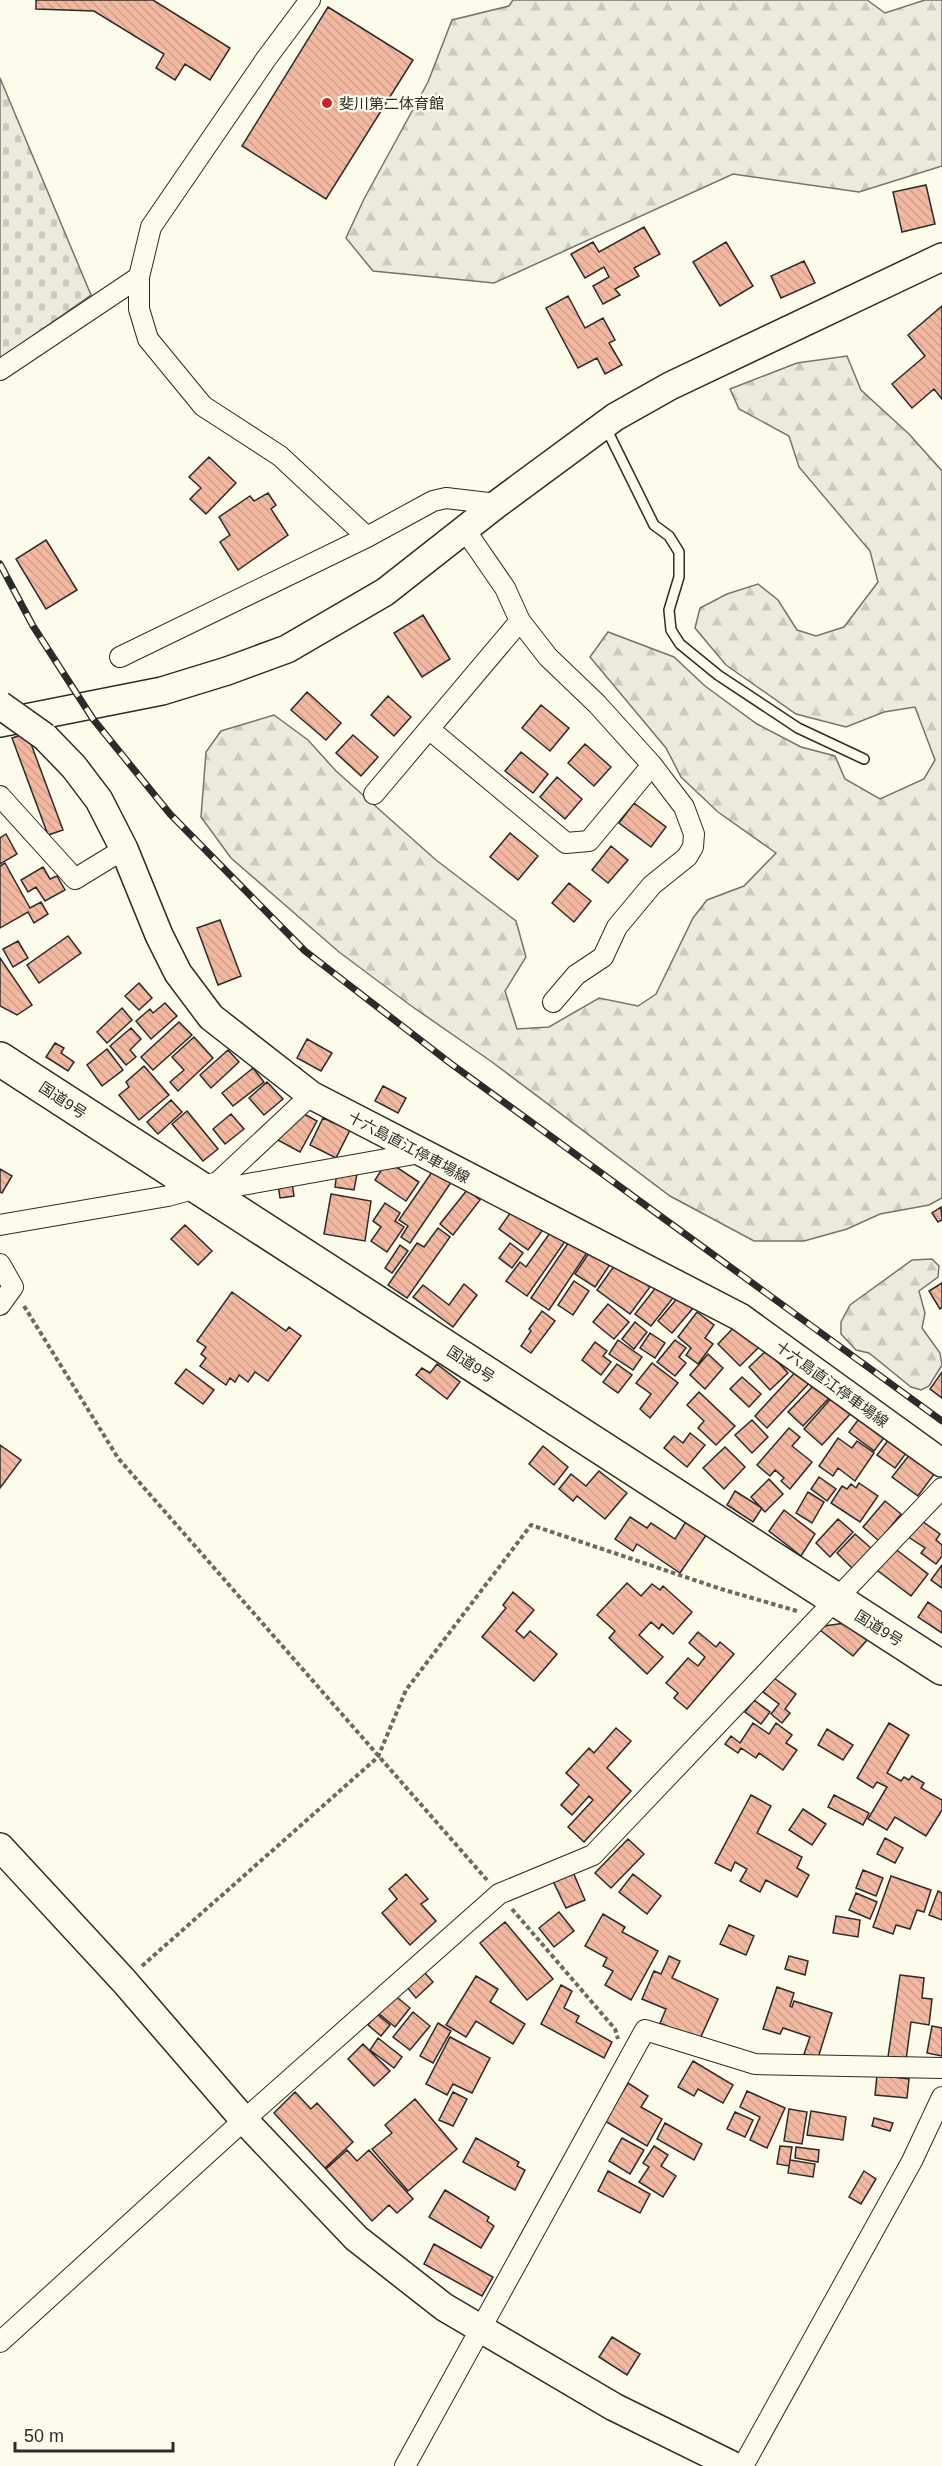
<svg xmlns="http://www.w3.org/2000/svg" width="942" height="2466" font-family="Helvetica,'Noto Sans JP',sans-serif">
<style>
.forest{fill:url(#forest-firs);stroke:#74746e;stroke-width:1.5}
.cemetery{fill:url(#cemetery-stones);stroke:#74746e;stroke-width:1.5}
.building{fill:url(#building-back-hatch);stroke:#2b2b2b;stroke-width:1.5}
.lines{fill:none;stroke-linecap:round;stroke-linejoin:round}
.lane-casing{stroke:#2b2b2b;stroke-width:12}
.street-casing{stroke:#2b2b2b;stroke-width:22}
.secondary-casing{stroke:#2b2b2b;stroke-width:30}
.highway-casing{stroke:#2b2b2b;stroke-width:36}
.path{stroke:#6a6964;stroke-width:4;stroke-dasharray:4.5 3;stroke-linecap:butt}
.lane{stroke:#fdfbea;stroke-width:9}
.street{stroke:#fdfbea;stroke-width:20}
.secondary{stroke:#fdfbea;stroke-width:27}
.highway{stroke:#fdfbea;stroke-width:33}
.rail-casing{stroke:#2b2b2b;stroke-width:7}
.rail{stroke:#fdfbea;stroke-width:4.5;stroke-dasharray:14;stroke-linecap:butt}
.secondary-bridge-casing{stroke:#2b2b2b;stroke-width:30;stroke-linecap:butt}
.secondary-bridge{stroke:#fdfbea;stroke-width:27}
.poi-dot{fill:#c62828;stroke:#fdfbea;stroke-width:2}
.labels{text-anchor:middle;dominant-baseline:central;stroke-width:4.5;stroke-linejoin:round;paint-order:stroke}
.poi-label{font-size:15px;fill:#2b2b2b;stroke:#fdfbea;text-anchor:start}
.street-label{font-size:15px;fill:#2b2b2b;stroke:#fdfbea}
</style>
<defs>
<pattern id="forest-firs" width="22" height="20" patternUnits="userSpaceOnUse" patternTransform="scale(1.5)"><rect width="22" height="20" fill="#ecebdb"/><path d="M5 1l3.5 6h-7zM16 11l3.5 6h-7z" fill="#cbcabc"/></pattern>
<pattern id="cemetery-stones" width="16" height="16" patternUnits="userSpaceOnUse" patternTransform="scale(1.5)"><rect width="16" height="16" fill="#ecebdb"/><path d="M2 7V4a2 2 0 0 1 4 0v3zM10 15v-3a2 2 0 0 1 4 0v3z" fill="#cbcabc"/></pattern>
<pattern id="building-back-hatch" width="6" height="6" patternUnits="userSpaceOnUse" patternTransform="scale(1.5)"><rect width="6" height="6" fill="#f2b8a0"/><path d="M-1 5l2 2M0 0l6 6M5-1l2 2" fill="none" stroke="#d09e8a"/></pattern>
</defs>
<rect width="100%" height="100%" fill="#fdfbea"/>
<path class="forest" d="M513 0H867L885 13 925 0H942V166L859 192 733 174 494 283 373 271 346 238 364 199 428 82 452 20 509 6Z
M847 356 861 390 909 434 942 471V1198L929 1205 880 1214 847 1229 804 1241H754L670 1196 492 1062 410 1005 339 952 231 858 201 817 206 752 221 731 274 715 308 740 336 771 436 860 516 921 526 957 505 991 517 1029 549 1027 599 998 638 1006 656 994 693 918 707 900 744 886 776 853 718 812 681 777 666 748 590 657 608 632 674 657 705 686 757 724 801 747 835 756 845 779 880 799 924 779 935 760 915 707 884 712 846 727 796 714 726 665 695 628 700 608 727 594 758 584 778 600 797 630 816 636 844 627 878 582 870 551 799 467 789 436 739 409 730 389 797 363Z
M932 1259 939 1266 938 1277 919 1291 925 1313 922 1328 940 1353 942 1365 929 1386 921 1390 911 1387 869 1353 856 1350 841 1334V1322L850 1305 912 1260Z"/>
<path class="cemetery" d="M0 78 91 295 0 359Z"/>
<path class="building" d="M36 0H153L230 48 210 80 185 64 175 80 156 68 164 54 94 11 36 9Z
M328 7 413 60 326 199 242 146Z
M926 185 935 224 902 232 893 192Z
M644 227 660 254 634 268 639 276 615 289 620 295 603 304 593 286 609 277 604 267 585 278 571 254 593 242 599 252Z
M726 242 753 286 720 306 693 262Z
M804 261 815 283 781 298 771 276Z
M568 296 585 328 603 318 615 340 609 343 622 365 605 374 597 358 578 368 546 308Z
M942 306V399L934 389 912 408 892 384 925 356 908 335Z
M209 457 236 483 206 514 190 499 201 488 189 477Z
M268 493 276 505 271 509 288 535 238 570 220 542 230 535 219 517 250 496 254 501Z
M46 540 77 590 46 609 16 559Z
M423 615 450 659 422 677 394 633Z
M307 692 341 723 326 740 291 710Z
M388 696 411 717 394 736 371 715Z
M541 705 569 728 550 751 522 728Z
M27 733 63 830 48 835 12 738Z
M353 735 378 757 361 776 336 753Z
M585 744 611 767 594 786 568 763Z
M521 752 548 774 533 793 505 771Z
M557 777 582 799 565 819 540 797Z
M634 803 666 827 651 847 619 823Z
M510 833 538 856 518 880 490 857Z
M6 834 17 854 0 864V838Z
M611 846 628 860 608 883 592 870Z
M5 863 30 908 41 902 48 914 34 923 28 912 0 928V866Z
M43 867 50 879 57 876 65 890 45 901 36 887 28 892 21 880Z
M569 883 591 901 574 922 552 903Z
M220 920 241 976 218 985 197 928Z
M68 936 81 953 39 983 27 965Z
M18 941 28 958 13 967 3 949Z
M0 958 32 1005 17 1015 0 1006Z
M139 983 152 998 139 1010 125 996Z
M165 1003 177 1016 151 1039 136 1021 150 1009 153 1013Z
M122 1008 132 1020 107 1043 97 1032Z
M179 1022 192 1035 153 1070 141 1057Z
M131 1028 141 1039 130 1050 136 1057 126 1065 110 1046Z
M194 1037 213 1058 178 1091 170 1082 184 1070 172 1057Z
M307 1039 332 1053 321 1071 297 1058Z
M55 1043 64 1048 61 1053 74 1062 68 1071 46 1057Z
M107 1049 123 1070 102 1086 87 1065Z
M228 1050 239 1062 211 1088 200 1075Z
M144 1066 169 1095 139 1120 119 1095 129 1087 126 1082Z
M253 1068 264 1082 233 1106 222 1093Z
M267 1082 283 1099 264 1115 249 1098Z
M383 1086 406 1098 398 1113 375 1101Z
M171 1100 182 1112 158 1134 147 1122Z
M297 1110 317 1121 300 1152 276 1139Z
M187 1111 218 1149 203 1161 172 1124Z
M231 1114 244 1129 225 1144 213 1129Z
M323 1118 350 1130 336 1158 310 1145Z
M387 1161 419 1182 406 1201 375 1180Z
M0 1169 12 1176 2 1193 0 1192Z
M434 1169 452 1181 410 1243 401 1237 408 1226 399 1220Z
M337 1171 357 1174 354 1190 335 1187Z
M292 1182 294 1196 280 1198 278 1184Z
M467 1190 480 1200 453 1235 440 1224Z
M331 1194 371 1201 365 1241 324 1234Z
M385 1203 400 1213 395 1221 404 1227 387 1252 371 1241 381 1227 373 1221Z
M941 1207 942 1220 938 1222 932 1213Z
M513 1209 542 1231 528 1250 499 1229Z
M185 1225 212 1251 198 1265 171 1239Z
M438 1228 450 1237 407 1298 388 1285 417 1243 424 1247Z
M552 1230 566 1240 527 1296 506 1281 520 1262 526 1267Z
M573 1236 590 1248 549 1310 531 1298Z
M510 1243 523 1253 512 1268 499 1258Z
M400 1245 408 1251 392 1273 385 1268Z
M591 1250 611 1263 595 1287 575 1274Z
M617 1262 650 1287 630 1314 597 1290Z
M574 1281 589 1291 573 1315 558 1305Z
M942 1283V1307L940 1309 929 1291Z
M464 1284 477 1295 453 1327 413 1297 423 1285 449 1305Z
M657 1286 673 1298 651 1326 635 1314Z
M232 1292 286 1331 289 1327 301 1336 268 1381 255 1372 248 1382 239 1375 235 1382 230 1378 226 1385 200 1366 206 1358 201 1354 206 1347 197 1341Z
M680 1295 694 1307 672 1333 658 1321Z
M608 1304 629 1322 614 1339 593 1322Z
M542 1311 555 1321 531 1353 521 1346 531 1331 529 1329Z
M697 1312 714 1325 705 1338 713 1344 698 1364 686 1355 691 1348 678 1337Z
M635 1322 647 1332 634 1349 622 1339Z
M738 1323 760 1346 740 1366 718 1344Z
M650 1333 665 1343 655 1358 640 1348Z
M618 1340 642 1357 633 1370 609 1354Z
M675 1340 686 1348 679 1357 686 1363 675 1376 657 1362Z
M595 1342 607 1351 603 1356 611 1362 601 1375 582 1360Z
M767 1350 788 1373 770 1390 749 1367Z
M708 1354 723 1368 705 1389 690 1375Z
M652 1363 678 1383 650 1418 640 1409 651 1394 636 1383Z
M437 1364 460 1382 447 1399 416 1375 422 1368 430 1373Z
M617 1364 632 1375 618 1393 603 1382Z
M800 1367 813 1379 767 1428 755 1416Z
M186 1369 214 1390 203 1404 175 1383Z
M942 1372V1398L930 1389Z
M742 1377 761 1394 749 1407 730 1389Z
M817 1382 832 1395 803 1426 788 1412Z
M699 1392 735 1426 716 1445 698 1428 704 1421 687 1405Z
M835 1394 853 1411 822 1445 804 1429Z
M864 1412 889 1431 874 1451 849 1432Z
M752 1420 768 1437 752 1453 735 1435Z
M789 1428 800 1437 792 1446 812 1462 790 1489 781 1481 784 1478 775 1470 770 1476 757 1465Z
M690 1433 705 1445 687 1467 664 1448 674 1436 683 1443Z
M838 1438 852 1448 857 1441 874 1453 855 1481 838 1468 833 1476 819 1466Z
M889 1439 907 1452 895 1468 877 1455Z
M0 1445 21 1460 0 1488Z
M543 1446 568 1467 554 1485 529 1464Z
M725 1447 745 1467 724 1489 703 1468Z
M910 1454 935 1473 918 1496 892 1477Z
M599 1471 627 1493 605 1519 577 1496 573 1501 559 1489 571 1474 586 1486Z
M819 1477 836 1489 827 1501 811 1489Z
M769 1479 783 1494 765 1512 751 1497Z
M859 1483 878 1496 860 1522 831 1503 842 1486 847 1489 851 1484 856 1488Z
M735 1491 762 1508 753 1522 727 1505Z
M808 1492 824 1502 812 1523 796 1513Z
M885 1501 901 1514 879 1541 863 1527Z
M784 1510 815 1534 801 1556 769 1531Z
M630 1517 647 1528 651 1523 675 1539 687 1520 707 1534 680 1573 637 1544 633 1551 615 1539Z
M838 1519 853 1532 830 1557 816 1543Z
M919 1519 940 1534 936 1540 942 1545V1556L936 1564 921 1553 925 1548 907 1536Z
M855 1534 872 1549 853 1569 837 1553Z
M894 1548 928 1574 911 1596 877 1570Z
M942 1565V1588L931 1580Z
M627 1583 641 1596 652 1584 660 1590 663 1586 692 1612 673 1634 662 1624 659 1629 651 1622 639 1635 663 1657 647 1674 609 1638 615 1631 597 1615Z
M513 1592 534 1610 516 1631 524 1638 530 1631 557 1654 534 1681 482 1637 506 1608 503 1605Z
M928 1602 942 1612V1633L918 1617Z
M845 1623 867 1640 853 1656 820 1630 824 1626Z
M698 1632 716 1647 720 1642 734 1654 687 1709 674 1698 678 1693 666 1683 688 1658 698 1666 705 1657 689 1643Z
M774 1678 796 1694 785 1709 790 1713 782 1723 771 1714 779 1704 763 1692Z
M754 1700 770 1712 761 1724 745 1712Z
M753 1723 769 1734 776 1723 792 1735 786 1743 797 1750 783 1770 759 1753 756 1758 741 1748 738 1753 725 1744 731 1736 740 1743Z
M889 1723 909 1735 887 1773 901 1781 904 1777 909 1780 912 1776 924 1783 921 1788 942 1800V1810L926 1836 895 1817 887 1830 868 1819 887 1787 877 1782 873 1788 857 1778Z
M616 1728 631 1741 607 1768 631 1791 584 1842 568 1827 593 1800 589 1796 572 1815 561 1805 579 1785 566 1773 589 1748 594 1753Z
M827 1729 853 1745 843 1760 818 1745Z
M751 1795 771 1806 757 1833 802 1857 797 1868 809 1875 797 1897 766 1880 760 1892 740 1881 747 1869 735 1862 731 1871 715 1863Z
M834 1795 869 1813 863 1825 828 1807Z
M803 1809 826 1824 812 1845 789 1830Z
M885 1838 903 1848 895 1863 877 1854Z
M628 1839 644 1854 611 1888 595 1873Z
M863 1870 883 1878 876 1896 856 1888Z
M573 1872 585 1900 566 1908 553 1881Z
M406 1874 428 1899 421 1904 436 1921 410 1945 382 1913 397 1899 389 1889Z
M633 1874 661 1896 647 1914 619 1892Z
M891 1876 931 1890 924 1912 917 1910 910 1929 896 1925 893 1934 873 1927Z
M938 1891 942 1893V1920L929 1915Z
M856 1893 877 1902 870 1919 849 1910Z
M559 1912 574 1931 554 1947 539 1928Z
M603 1914 625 1927 622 1932 658 1951 631 2000 605 1985 613 1971 603 1966 607 1958 585 1946Z
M836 1916 860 1920 858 1937 833 1933Z
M505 1922 553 1979 527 2000 480 1943Z
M729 1925 754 1936 746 1955 720 1944Z
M669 1956 680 1961 672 1978 718 1999 699 2041 660 2023 666 2009 642 1999 654 1971 661 1974Z
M789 1956 808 1961 805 1975 785 1969Z
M424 1972 433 1982 416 1998 407 1987Z
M900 1975 924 1978 922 1998 932 1999 929 2025 911 2022 906 2060 888 2057Z
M476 1976 498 1989 490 2002 525 2024 513 2044 476 2021 466 2037 446 2025Z
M561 1985 572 1991 564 2008 579 2016 576 2022 612 2042 604 2058 541 2024Z
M777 1987 794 1993 790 2006 792 2007 794 2001 832 2013 818 2058 804 2054 810 2037 783 2028 780 2034 763 2029Z
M392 1993 410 2008 395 2027 377 2012Z
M413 2012 430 2026 410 2050 393 2037Z
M377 2014 390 2025 381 2036 368 2025Z
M438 2023 451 2031 433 2063 420 2056Z
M932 2026 942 2028V2056L927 2053Z
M450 2037 490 2058 472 2093 453 2084 447 2095 426 2084Z
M378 2038 402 2057 394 2068 370 2050Z
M363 2044 390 2071 374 2086 348 2059Z
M693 2061 733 2085 723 2103 698 2089 694 2096 678 2087Z
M877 2075 909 2079 907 2098 875 2095Z
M628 2083 648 2096 641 2107 662 2119 647 2146 605 2121Z
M747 2091 785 2108 767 2148 750 2140 760 2117 740 2107Z
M295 2092 311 2109 317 2103 353 2142 325 2168 274 2113Z
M453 2092 467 2099 453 2126 439 2120Z
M415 2099 457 2149 408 2191 372 2149 392 2133 385 2125Z
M789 2109 807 2112 802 2144 784 2141Z
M811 2111 846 2117 843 2140 807 2135Z
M735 2112 753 2120 745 2137 727 2129Z
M874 2118 893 2123 890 2131 872 2126Z
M665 2123 702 2144 694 2160 657 2139Z
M476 2138 519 2162 517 2166 525 2170 515 2190 463 2162Z
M622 2138 644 2150 630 2174 609 2161Z
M654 2146 668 2155 661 2166 676 2176 663 2197 639 2182 649 2167 643 2163Z
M780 2146 792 2147 789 2166 777 2164Z
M796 2147 819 2150 818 2162 795 2158Z
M347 2150 357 2161 369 2150 413 2199 397 2213 389 2205 372 2221 326 2169Z
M790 2160 815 2164 813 2177 788 2173Z
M608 2171 650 2194 640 2213 598 2191Z
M864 2171 876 2179 861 2204 849 2197Z
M445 2190 489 2217 487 2221 494 2226 481 2248 429 2217Z
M434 2244 493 2277 482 2296 424 2264Z
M612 2337 640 2354 627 2375 599 2357Z"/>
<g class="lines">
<g class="lane-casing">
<path id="lane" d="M606 428 654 525 669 536 679 552V577L669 610 671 630 680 644 718 675 798 728 864 759"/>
</g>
<g class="street-casing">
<path id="street" d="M310 0 266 59 151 227 139 277V309L148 339 203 406 280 456 367 537 433 501 446 498 497 504
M0 370 139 277
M120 657 367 537
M429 729 566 843 589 841 652 765 597 704 548 657 520 621 505 588 465 530
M374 794 520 621
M0 796 75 879 124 849
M553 1002 576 975 603 957 617 927 652 885 687 857 693 847 694 834 684 807 652 765
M218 1182 231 1187 420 1153
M0 1225 168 1196 218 1182 311 1095
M0 1264 13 1287 0 1305
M0 2342 244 2120 499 1894 593 1855 942 1488
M405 2466 645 2030 755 2064 942 2068
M743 2466 912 2161 942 2097"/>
</g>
<g class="secondary-casing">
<path id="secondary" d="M0 723 162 691 227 671 287 649 385 592 497 504 615 417 670 386 942 257
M45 737 74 767 99 800 124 849 159 935 178 973 211 1017 311 1095 740 1317 942 1463
M0 1847 124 1981 244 2120 356 2238 444 2307 614 2407 734 2466"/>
</g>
<g class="highway-casing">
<path id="highway" d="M0 1059 942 1668"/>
</g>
<path class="path" d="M24 1306 118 1458 487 1880
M512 1909 615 2029 618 2039
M142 1966 378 1757 406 1690 531 1525 721 1589 797 1611"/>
<use href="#lane" class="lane"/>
<use href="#street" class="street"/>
<use href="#secondary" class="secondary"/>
<use href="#highway" class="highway"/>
<g class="rail-casing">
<path id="rail" d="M0 564 33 626 93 719 170 814 305 951 450 1063 942 1421"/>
</g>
<use href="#rail" class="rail"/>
<g class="secondary-bridge-casing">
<path id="secondary-bridge" d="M0 705 45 737"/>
</g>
<use href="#secondary-bridge" class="secondary-bridge"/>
</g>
<circle class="poi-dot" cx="327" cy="103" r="6"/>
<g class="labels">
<g class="poi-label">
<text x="339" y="103">斐川第二体育館</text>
</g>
<g class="street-label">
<text transform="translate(63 1100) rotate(33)">国道9号</text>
<text transform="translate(409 1147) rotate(28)">十六島直江停車場線</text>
<text transform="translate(471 1364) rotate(33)">国道9号</text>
<text transform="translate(832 1384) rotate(36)">十六島直江停車場線</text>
<text transform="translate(879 1628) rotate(32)">国道9号</text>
</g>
</g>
<path d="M15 2442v9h158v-9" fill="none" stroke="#2b2b2b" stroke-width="3"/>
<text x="24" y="2442" font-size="18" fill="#2b2b2b" stroke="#fdfbea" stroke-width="4.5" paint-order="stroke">50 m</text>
</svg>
